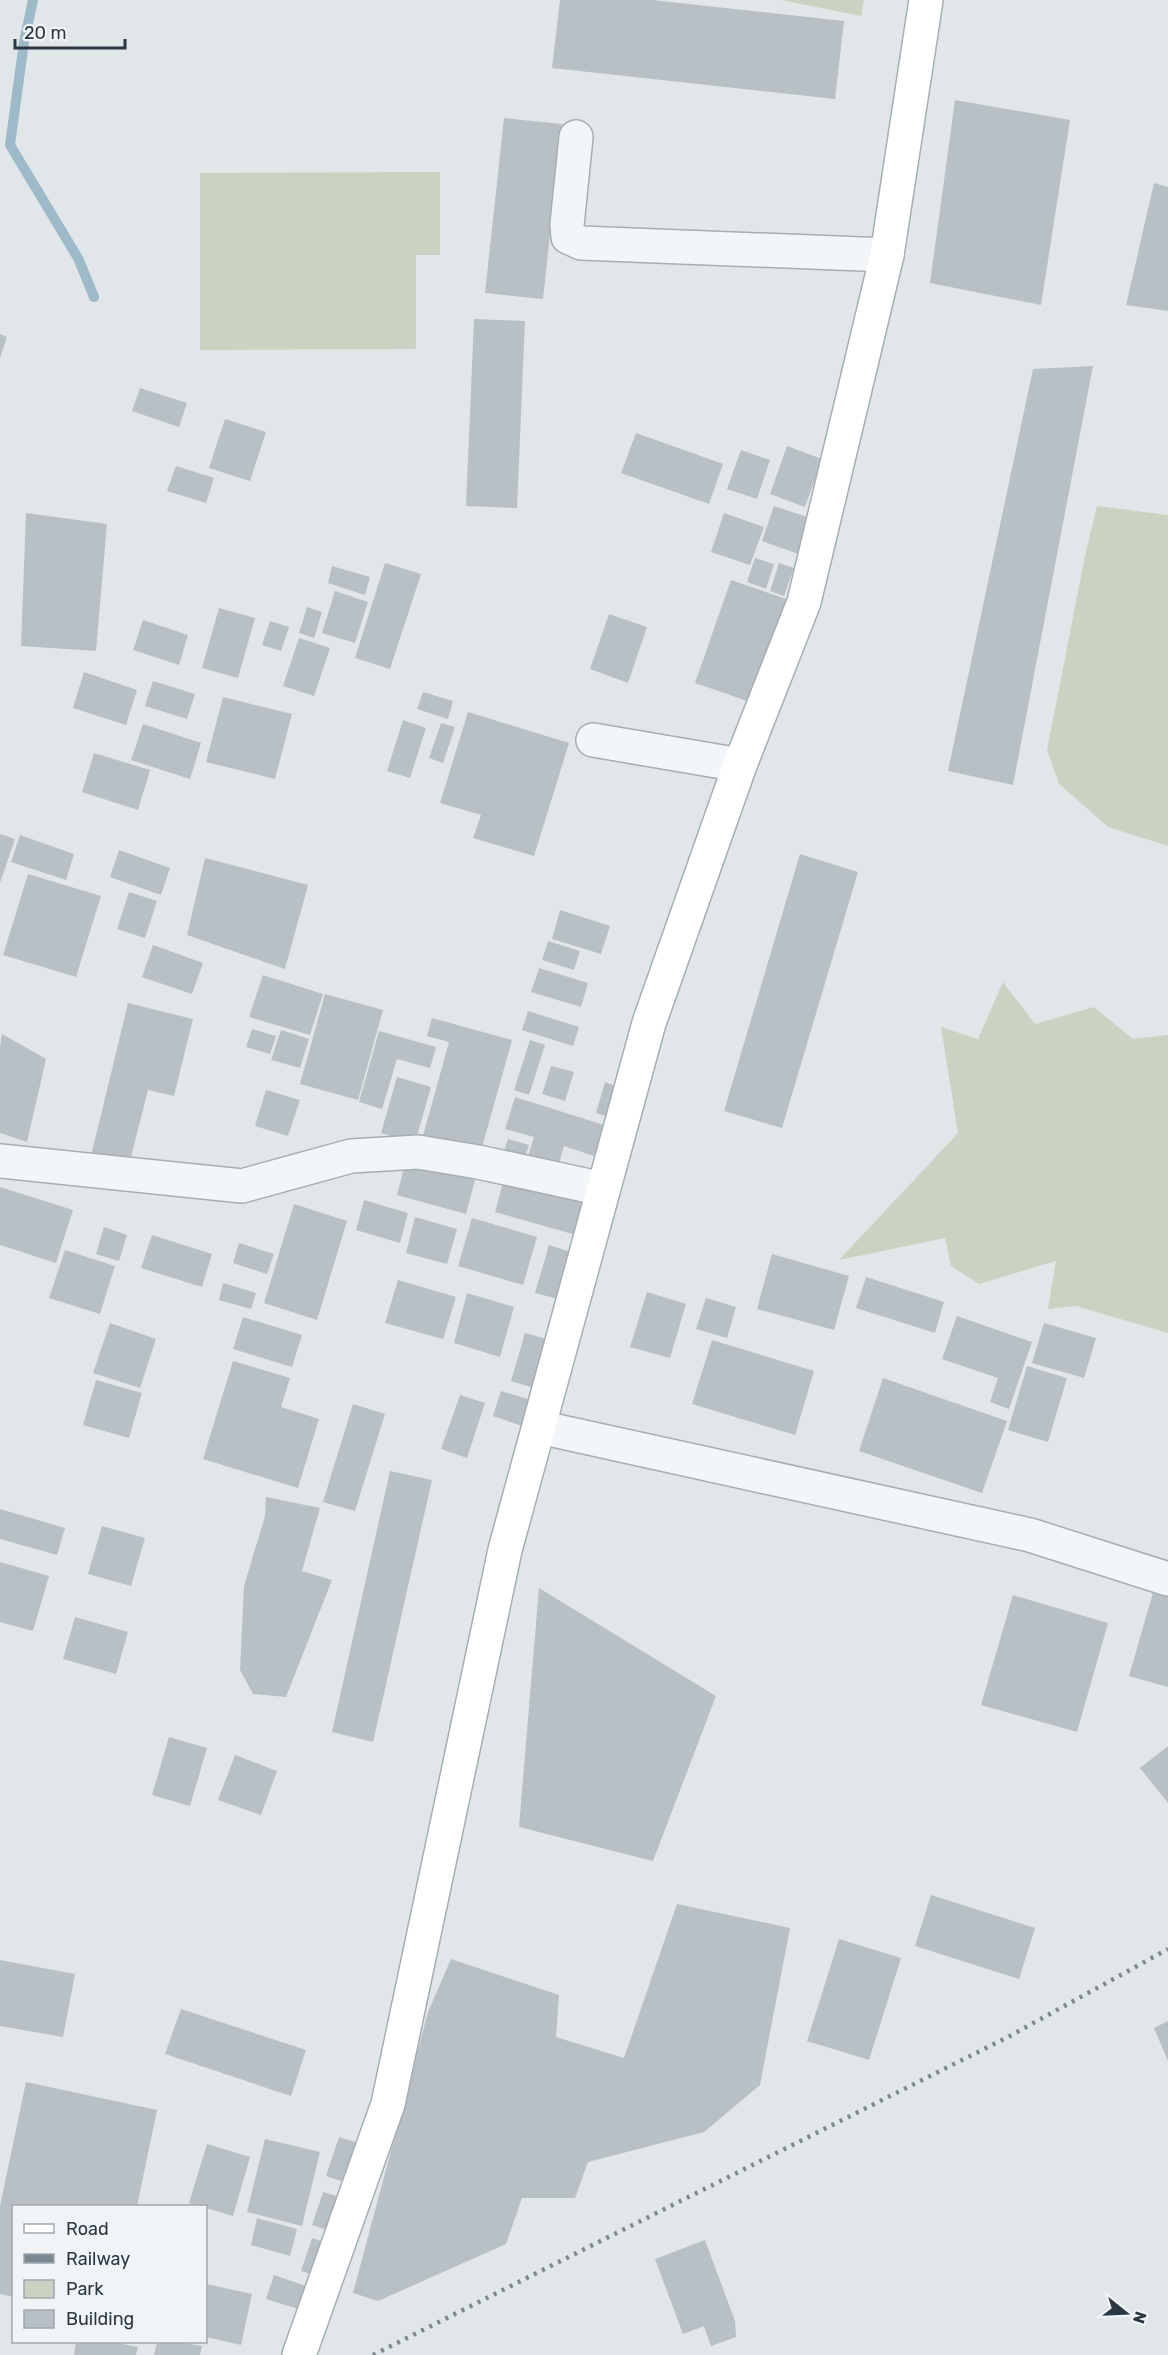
<svg xmlns="http://www.w3.org/2000/svg" width="1168" height="2355" font-family="Rubik,sans-serif">
<style>
.green{fill:#cad3c2}
.lines{fill:none;stroke-linecap:round;stroke-linejoin:round}
.stream{stroke:#9dbac8;stroke-width:10}
.building{fill:#b8c0c6}
.minor-casing{stroke:#a6aeb3;stroke-width:36}
.secondary-casing{stroke:#a6aeb3;stroke-width:36}
.minor{stroke:#f3f6f8;stroke-width:33}
.secondary{stroke:#fff;stroke-width:33}
.rail{stroke:#7b8892;stroke-width:4.5;stroke-dasharray:3 6;stroke-linecap:butt}
</style>
<rect width="100%" height="100%" fill="#e1e6e9"/>
<path class="green" d="M781 0H864L861 16Z
M440 172V255H416V349L200 350V173Z
M1097 506 1168 515V846L1108 827 1059 784 1047 750 1085 556Z
M1003 982 1035 1024 1094 1007 1133 1039 1168 1035V1333L1076 1306 1048 1309 1056 1261 979 1284 951 1266 945 1238 839 1260 958 1133 941 1027 978 1039Z"/>
<g class="lines">
<path class="stream" d="M33 0 24 42 10 145 78 258 94 297"/>
</g>
<path class="building" d="M560 0H652L844 21 835 99 552 68Z
M955 100 1070 120 1041 305 930 283Z
M504 118 562 124 543 299 485 293Z
M1154 183 1168 187V311L1126 305Z
M474 319 525 321 517 508 466 506Z
M0 334 7 337 0 358Z
M1093 366 1013 785 948 771 1033 369Z
M140 388 187 403 179 427 132 411Z
M225 419 266 432 250 481 209 468Z
M636 433 723 464 709 504 621 473Z
M787 446 822 459 805 507 770 494Z
M741 450 770 460 757 499 727 489Z
M176 466 214 478 206 503 167 491Z
M774 506 813 519 801 555 762 541Z
M26 513 107 524 96 651 21 646Z
M724 513 764 527 750 565 711 552Z
M755 558 774 564 766 589 747 582Z
M385 563 421 574 390 669 355 658Z
M779 563 794 568 784 596 770 591Z
M332 566 370 577 365 595 328 583Z
M731 580 792 601 756 704 695 683Z
M335 591 368 602 355 643 322 633Z
M307 607 322 612 314 638 299 633Z
M219 608 255 618 238 678 202 668Z
M609 614 647 627 628 683 590 669Z
M143 620 188 635 179 665 133 650Z
M270 621 289 627 281 651 262 645Z
M299 638 330 648 314 696 283 686Z
M84 672 137 690 126 725 73 708Z
M153 681 195 694 187 719 145 706Z
M423 692 453 701 448 719 417 709Z
M223 697 292 714 275 779 206 762Z
M468 712 569 743 534 856 473 838 481 815 440 803Z
M403 720 426 728 410 778 387 771Z
M441 723 455 727 443 763 429 758Z
M143 724 201 743 190 779 131 760Z
M94 753 150 770 138 810 82 792Z
M0 834 15 839 0 883Z
M20 835 74 854 66 880 11 862Z
M119 850 170 868 161 895 110 877Z
M800 854 858 872 782 1128 724 1111Z
M205 858 308 885 285 969 187 935Z
M28 874 101 896 76 977 3 955Z
M129 892 157 901 145 938 117 929Z
M560 910 610 926 601 954 552 939Z
M548 941 580 951 574 970 542 960Z
M153 945 203 963 192 994 142 977Z
M539 968 588 983 581 1007 531 992Z
M263 975 323 994 310 1035 249 1017Z
M325 994 383 1010 358 1100 300 1084Z
M128 1003 193 1019 174 1096 148 1090 129 1165 91 1156Z
M528 1011 579 1027 573 1046 522 1030Z
M432 1018 512 1040 481 1151 423 1136 449 1042 427 1036Z
M252 1029 276 1036 270 1054 246 1047Z
M281 1030 309 1039 300 1068 271 1060Z
M379 1031 436 1047 430 1068 397 1059 382 1109 359 1102Z
M2 1034 46 1059 27 1142 0 1133V1046Z
M530 1040 545 1045 529 1095 514 1090Z
M551 1066 574 1072 565 1101 542 1094Z
M397 1077 431 1087 415 1143 381 1133Z
M605 1082 627 1090 618 1120 596 1113Z
M266 1090 300 1100 288 1136 255 1126Z
M515 1097 604 1125 594 1156 564 1146 557 1170 527 1160 534 1137 505 1129Z
M508 1139 529 1145 523 1164 502 1157Z
M406 1160 475 1180 466 1214 397 1195Z
M506 1172 587 1195 576 1235 495 1212Z
M0 1187 73 1210 56 1263 0 1245Z
M364 1200 408 1213 400 1243 356 1230Z
M294 1204 347 1221 317 1320 264 1303Z
M415 1217 457 1229 447 1264 406 1253Z
M472 1218 537 1237 523 1285 458 1266Z
M104 1227 127 1235 119 1261 96 1254Z
M152 1235 212 1254 202 1287 141 1268Z
M239 1243 274 1254 267 1274 233 1263Z
M549 1245 571 1252 558 1299 535 1293Z
M65 1250 115 1266 100 1314 49 1298Z
M772 1254 849 1276 834 1330 757 1309Z
M866 1277 944 1302 935 1333 856 1308Z
M398 1280 456 1297 443 1339 385 1323Z
M223 1283 256 1293 251 1309 219 1300Z
M647 1292 686 1304 670 1358 630 1347Z
M467 1293 514 1307 500 1357 454 1343Z
M706 1298 736 1307 727 1338 696 1329Z
M957 1316 1032 1342 1009 1409 990 1402 998 1378 942 1359Z
M243 1317 302 1335 292 1367 233 1349Z
M110 1323 156 1339 140 1388 93 1373Z
M1044 1323 1096 1338 1084 1378 1032 1363Z
M525 1333 550 1340 537 1389 511 1381Z
M712 1340 814 1371 795 1435 692 1404Z
M233 1361 290 1378 281 1407 319 1419 298 1488 203 1459Z
M1027 1366 1067 1378 1048 1442 1008 1430Z
M883 1378 1007 1421 982 1493 859 1451Z
M96 1380 142 1393 129 1438 83 1425Z
M501 1391 534 1401 525 1427 493 1416Z
M460 1395 485 1403 467 1458 441 1449Z
M353 1404 385 1414 355 1511 323 1502Z
M390 1471 432 1480 373 1742 332 1732Z
M266 1497 320 1508 302 1571 332 1580 286 1697 253 1694 240 1670 244 1586 265 1516Z
M0 1509 65 1528 57 1555 0 1539Z
M102 1526 145 1538 131 1586 88 1574Z
M0 1562 49 1576 33 1631 0 1622Z
M539 1588 716 1696 653 1861 519 1827Z
M1154 1589 1168 1593V1687L1129 1676Z
M1013 1595 1108 1623 1077 1732 981 1705Z
M75 1617 128 1632 116 1674 63 1659Z
M169 1737 207 1748 190 1806 152 1795Z
M1168 1746V1803L1140 1768Z
M235 1755 277 1771 261 1815 218 1800Z
M931 1895 1035 1928 1019 1979 915 1946Z
M677 1904 790 1928 760 2085 704 2132 588 2162 575 2198H522L506 2244 378 2301 353 2293 428 2012 451 1959 559 1995 556 2037 624 2058Z
M839 1939 901 1958 869 2060 807 2041Z
M0 1960 75 1974 63 2037 0 2026Z
M181 2009 306 2050 291 2096 165 2054Z
M1168 2021V2061L1154 2028Z
M26 2082 157 2110 137 2206H14V2297L0 2294V2206Z
M339 2137 368 2146 355 2186 326 2176Z
M265 2139 320 2152 302 2226 247 2212Z
M207 2144 250 2157 233 2216 189 2203Z
M323 2192 350 2200 339 2234 312 2225Z
M257 2218 297 2229 290 2256 251 2245Z
M312 2238 335 2245 324 2278 301 2271Z
M705 2240 735 2321 736 2337 711 2346 704 2326 683 2334 655 2259Z
M274 2275 306 2286 298 2309 266 2299Z
M206 2284 252 2294 241 2345 206 2337Z
M76 2342H112L138 2347 136 2355H74Z
M157 2342H178L202 2346 200 2355H154Z"/>
<g class="lines">
<g class="minor-casing">
<path id="minor" d="M576 137 567 225 568 237 581 243 887 255
M593 740 740 765
M0 1161 242 1186 351 1156 418 1152 478 1162 603 1189
M539 1427 1030 1535 1168 1579"/>
</g>
<g class="secondary-casing">
<path id="secondary" d="M299 2355 388 2104 505 1550 649 1023 740 765 804 602 887 255 926 0"/>
</g>
<use href="#minor" class="minor"/>
<use href="#secondary" class="secondary"/>
<path class="rail" d="M373 2355 1008 2037 1168 1949"/>
</g>
<rect x="12" y="2205" width="195" height="138" fill="#f0f4f7" stroke="#a1a8ae" stroke-width="1.5"/>
<rect x="24" y="2224" width="30" height="9" fill="#ffffff" stroke="#a1a8ae" stroke-width="1.5"/>
<text x="66" y="2235" font-size="18" fill="#2a3640">Road</text>
<rect x="24" y="2254" width="30" height="9" fill="#7b8892" stroke="#a1a8ae" stroke-width="1.5"/>
<text x="66" y="2265" font-size="18" fill="#2a3640">Railway</text>
<rect x="24" y="2280" width="30" height="18" fill="#cad3c2" stroke="#a1a8ae" stroke-width="1.5"/>
<text x="66" y="2295" font-size="18" fill="#2a3640">Park</text>
<rect x="24" y="2310" width="30" height="18" fill="#b8c0c6" stroke="#a1a8ae" stroke-width="1.5"/>
<text x="66" y="2325" font-size="18" fill="#2a3640">Building</text>
<g transform="translate(1126 2313) rotate(108)" stroke="#f0f4f7" stroke-width="4.5" paint-order="stroke">
<path d="M0-4.5L10 22L0 15L-10 22Z" fill="#2a3640"/>
<text y="-9" font-size="16" font-weight="bold" text-anchor="middle" fill="#2a3640">N</text>
</g>
<path d="M15 39v9h110v-9" fill="none" stroke="#2a3640" stroke-width="3"/>
<text x="24" y="39" font-size="18" fill="#2a3640" stroke="#f0f4f7" stroke-width="4.5" paint-order="stroke">20 m</text>
</svg>
